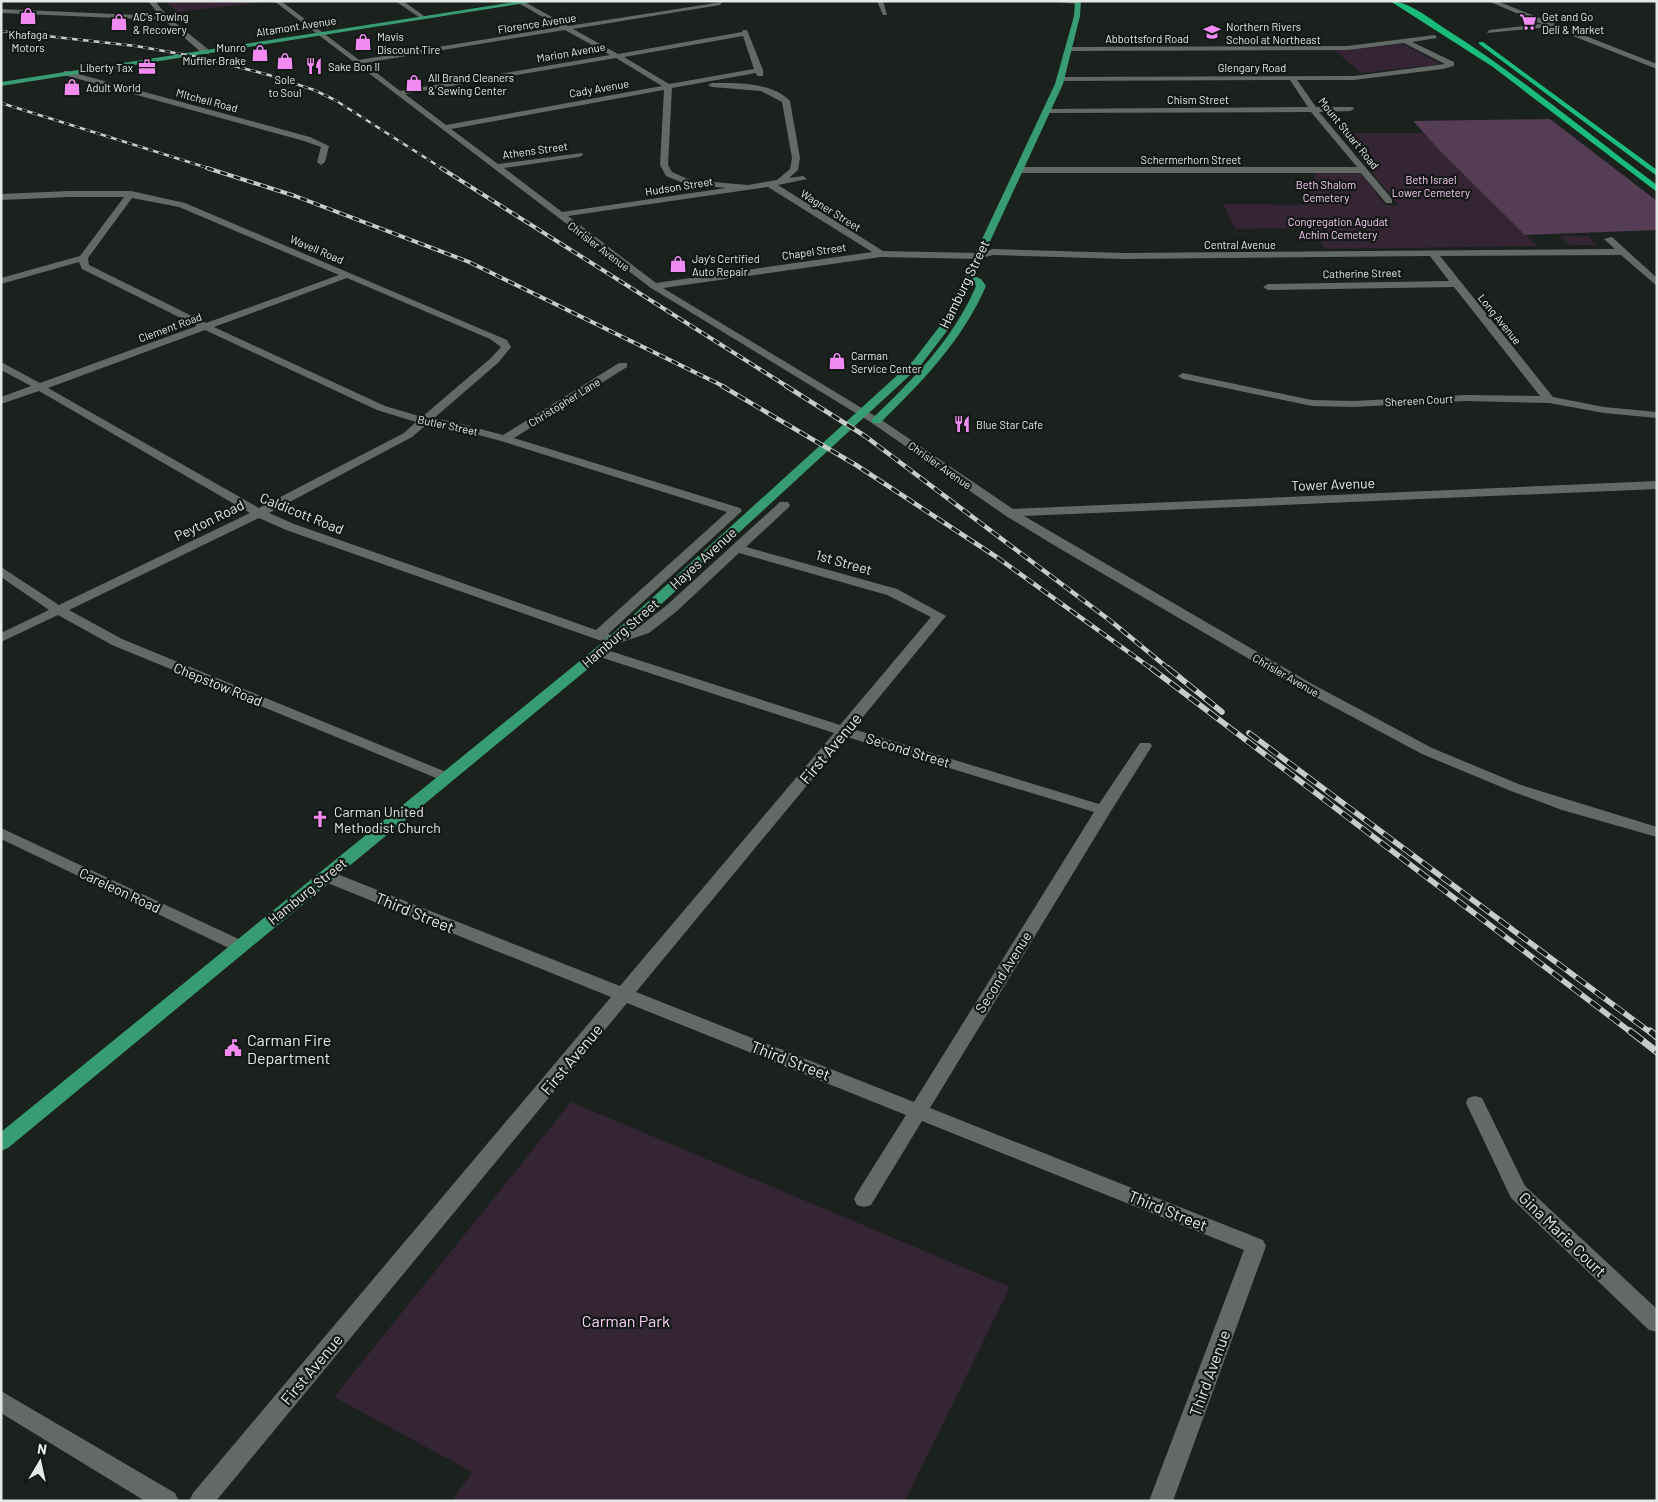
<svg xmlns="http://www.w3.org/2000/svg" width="1658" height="1502" font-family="Barlow,sans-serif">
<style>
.green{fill:#342434}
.forest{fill:#553d55}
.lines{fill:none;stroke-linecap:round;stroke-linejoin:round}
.minor{fill:#636a66;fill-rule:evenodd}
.major{fill:#379b73;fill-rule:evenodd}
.highway{fill:#1abc7c;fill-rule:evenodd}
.rail-far4-casing{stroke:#c7ccc8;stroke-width:2.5}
.rail-far3-casing{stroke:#c7ccc8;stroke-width:4}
.rail-far2-casing{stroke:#c7ccc8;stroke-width:4.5}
.rail-far1-casing{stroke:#c7ccc8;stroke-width:5.5}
.rail-casing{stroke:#c7ccc8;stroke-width:7}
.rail-far4{stroke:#121814;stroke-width:2;stroke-dasharray:5.5;stroke-linecap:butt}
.rail-far3{stroke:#121814;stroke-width:2.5;stroke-dasharray:7;stroke-linecap:butt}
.rail-far2{stroke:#121814;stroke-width:3;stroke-dasharray:9;stroke-linecap:butt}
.rail-far1{stroke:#121814;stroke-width:4;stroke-dasharray:12;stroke-linecap:butt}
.rail{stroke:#121814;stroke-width:5;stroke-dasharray:16;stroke-linecap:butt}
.labels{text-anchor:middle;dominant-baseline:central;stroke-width:4.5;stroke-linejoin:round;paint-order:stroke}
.far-poi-label{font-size:11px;fill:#e5e9e6;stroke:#121814;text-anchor:start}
.far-street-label{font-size:11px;fill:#e5e9e6;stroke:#121814}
.far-park-label{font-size:11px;fill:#facbf9;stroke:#121814}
.street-label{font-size:14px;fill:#e5e9e6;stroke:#121814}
.poi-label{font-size:14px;fill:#e5e9e6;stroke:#121814;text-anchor:start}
.near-street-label{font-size:16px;fill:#e5e9e6;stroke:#121814}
.near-poi-label{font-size:16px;fill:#e5e9e6;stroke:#121814;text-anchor:start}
.near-park-label{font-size:16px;fill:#facbf9;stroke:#121814}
</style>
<rect width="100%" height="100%" fill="#1b211d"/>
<path class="green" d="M164 1H261L263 2 178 12Z
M1404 44 1441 64 1361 73 1334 50Z
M1340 133H1423L1537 246 1324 249 1313 228 1235 229 1223 204 1304 205 1316 171 1361 172 1385 205 1399 206Z
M1559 236H1588L1597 245H1570Z
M571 1102 1010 1287 905 1501H452L472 1472 334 1397Z"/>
<path class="forest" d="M1550 119 1657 201V230L1525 235 1441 152 1413 121Z"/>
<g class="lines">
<path class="minor" d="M148 1H155L168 17 209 50V54H203L164 20 1 13V9L160 16Z
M274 1H281L359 60 560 27 515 1H523L568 26 722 2 720 5 573 29 618 54 742 32 743 30H747L763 70V76H757L756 73 672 88 668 165 672 172 690 180 748 185 777 180 790 169 792 158 782 102 761 91 712 87 708 85 712 83C736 83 772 82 790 101L800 158 798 170 789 178 803 176 807 179 778 185 883 251 979 253 993 249 1124 253 1615 249 1604 239 1612 237 1657 278V286L1621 255 1440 256 1553 397 1604 407 1657 412V418L1604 413 1549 403 1465 401 1354 407 1312 406 1183 379 1178 376 1183 373 1312 400 1354 401 1465 395 1540 396 1454 287 1268 290 1263 287 1268 284 1449 281 1430 256 1124 259 993 255 979 259 881 257 663 288 880 419 1013 509 1657 481V489L1024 516 1314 685 1432 748 1521 785 1657 827V837L1562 810 1511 791 1422 754 1304 691 1057 547 1006 516 872 423 651 288ZM565 30 610 55 400 91 364 63ZM743 36 754 69 669 84 624 57ZM616 58 662 86 446 125 405 94ZM664 90 660 165 666 176 686 184 726 188 562 212 504 168 579 157 583 155 582 153 498 164 451 129ZM768 187 872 252 656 283 568 216Z
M395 1H403L427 18 422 19Z
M877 1H883L887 15H883Z
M1047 1H1081V2L1078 4Z
M1488 1H1497L1657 64V69L1550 27 1487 33 1489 30 1542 24Z
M1435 35 1437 38 1412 42 1454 62V66L1443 69 1354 80H1297L1316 107H1353L1354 109 1350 111 1319 112 1392 199V203H1386L1361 173H1019L1015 170 1019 167H1357L1311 112 1046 113 1042 111 1046 109 1308 107 1290 80 1058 81 1057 79 1061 77 1354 76 1445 64 1404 43 1347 50 1066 51 1069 47 1347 46Z
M67 71 310 137 329 146 325 162 321 165 317 162 321 147 304 141 64 75V71Z
M69 191H131L185 203 507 340 511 347 499 362 433 419 450 421 503 435 619 363H627V367L514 438 740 508 742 511 608 634 613 636 639 627 667 605 780 502H788L790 505 788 508 746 547 897 589 946 616 853 729 1099 804 1140 743H1150L1152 746 1111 811 930 1108 1263 1240 1266 1246 1173 1501H1149L1244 1250 922 1121 871 1205 864 1207 857 1205 854 1199 857 1193 906 1115 627 1003 216 1501H189L193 1493 611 997 320 880 318 876 320 872H332L620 986 834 733 594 655 592 652 594 649H604L840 725 931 617 887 595 739 553 677 611 649 633 613 645 286 530 259 518 69 610 122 639 451 774 454 777 446 782 112 645 58 615 1 642V633L49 610 1 577V567L59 605 250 513 39 391 1 404V397L31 386 1 370V362L40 383 197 326 82 269 79 262 1 284V278L80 256 124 197H69L1 200V194ZM132 198 179 207 339 275 206 323 89 265 88 258ZM347 278 490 339 501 347 491 358 422 417 385 406 214 327ZM205 330 377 410 416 422 404 433 259 508 48 388ZM426 425 449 427 501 441 727 512 596 630 294 524 269 513 412 437ZM847 737 1094 812 914 1102 636 992Z
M1 828 245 942 248 946 245 950 239 952 233 950 1 839Z
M1475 1096 1482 1098 1525 1186 1657 1309V1332L1649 1330 1511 1198 1466 1103 1468 1098Z
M1 1391 175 1493 179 1501H145L1 1413Z"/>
<path class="major" d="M521 1H538L1 86V82Z
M1075 1H1081L1080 16 1063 84 974 276 981 279 986 286C962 341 922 382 880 423H872V419C914 378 953 340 976 286L972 282 953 323 921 365 618 644 8 1148 1 1151V1132L608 638 913 361 943 322 1055 84 1074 16Z"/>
<path class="highway" d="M1390 1C1408 1 1429 18 1444 28 1519 75 1586 132 1657 185V192L1493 67Z
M1479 42H1483L1657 170V176L1479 44Z"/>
<g class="rail-far4-casing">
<path id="rail-far4" d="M1 31 136 46 203 58 269 75 314 90 335 100 443 169
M1 103 211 169"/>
</g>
<g class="rail-far3-casing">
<path id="rail-far3" d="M207 168 295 196 469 262 725 387
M441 168 788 387"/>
</g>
<g class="rail-far2-casing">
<path id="rail-far2" d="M722 386 856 465 998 558 1152 669
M786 386 865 436 1112 622 1169 669"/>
</g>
<g class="rail-far1-casing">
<path id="rail-far1" d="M1151 668 1632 1033
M1168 668 1222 712
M1249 733 1651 1033"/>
</g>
<g class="rail-casing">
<path id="rail" d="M1630 1031 1657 1052
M1650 1031 1657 1037"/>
</g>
<use href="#rail-far4" class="rail-far4"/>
<use href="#rail-far3" class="rail-far3"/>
<use href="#rail-far2" class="rail-far2"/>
<use href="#rail-far1" class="rail-far1"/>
<use href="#rail" class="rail"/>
</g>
<defs>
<g id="shop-bare" transform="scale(1.35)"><path d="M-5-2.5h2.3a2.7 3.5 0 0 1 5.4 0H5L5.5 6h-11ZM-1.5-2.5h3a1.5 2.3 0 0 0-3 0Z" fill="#f28af3" stroke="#121814" stroke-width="2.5" paint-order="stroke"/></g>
<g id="supermarket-bare" transform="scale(1.35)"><path d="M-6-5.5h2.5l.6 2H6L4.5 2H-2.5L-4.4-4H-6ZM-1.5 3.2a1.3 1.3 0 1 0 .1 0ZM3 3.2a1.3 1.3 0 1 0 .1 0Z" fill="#f28af3" stroke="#121814" stroke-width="2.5" paint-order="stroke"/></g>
<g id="school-bare" transform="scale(1.35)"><path d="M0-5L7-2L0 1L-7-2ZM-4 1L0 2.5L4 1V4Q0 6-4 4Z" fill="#f28af3" stroke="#121814" stroke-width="2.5" paint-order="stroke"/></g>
<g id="restaurant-bare" transform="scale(1.35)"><path d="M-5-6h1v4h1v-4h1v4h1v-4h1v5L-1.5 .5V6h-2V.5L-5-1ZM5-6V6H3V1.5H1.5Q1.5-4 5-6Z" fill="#f28af3" stroke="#121814" stroke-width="2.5" paint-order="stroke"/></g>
<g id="office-bare" transform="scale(1.35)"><path d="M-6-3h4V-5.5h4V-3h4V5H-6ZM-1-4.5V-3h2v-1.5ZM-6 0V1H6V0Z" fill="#f28af3" stroke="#121814" stroke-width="2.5" paint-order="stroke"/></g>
<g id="church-bare" transform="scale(1.35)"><path d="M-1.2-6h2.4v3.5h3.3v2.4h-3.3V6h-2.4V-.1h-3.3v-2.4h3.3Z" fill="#f28af3" stroke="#121814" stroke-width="2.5" paint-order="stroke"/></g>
<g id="civic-bare" transform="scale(1.35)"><path d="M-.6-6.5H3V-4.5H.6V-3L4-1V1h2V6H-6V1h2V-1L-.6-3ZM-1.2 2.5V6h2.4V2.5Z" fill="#f28af3" stroke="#121814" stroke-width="2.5" paint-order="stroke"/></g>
</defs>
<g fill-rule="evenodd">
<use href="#shop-bare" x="28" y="16"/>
<use href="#shop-bare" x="119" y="22"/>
<use href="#supermarket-bare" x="1528" y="22"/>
<use href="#school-bare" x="1212" y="32"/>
<use href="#shop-bare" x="363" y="42"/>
<use href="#shop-bare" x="260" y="53"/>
<use href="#shop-bare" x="285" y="61"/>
<use href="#restaurant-bare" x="314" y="66"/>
<use href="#office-bare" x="147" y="67"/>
<use href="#shop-bare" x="414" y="83"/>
<use href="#shop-bare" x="72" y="87"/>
<use href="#shop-bare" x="678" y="264"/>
<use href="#shop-bare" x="837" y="361"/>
<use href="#restaurant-bare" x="962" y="424"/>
<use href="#church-bare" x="320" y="819"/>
<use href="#civic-bare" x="233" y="1048"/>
</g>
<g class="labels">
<g class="far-poi-label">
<text x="133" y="16">AC's Towing<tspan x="133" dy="13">&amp; Recovery</tspan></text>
<text x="1542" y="16">Get and Go<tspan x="1542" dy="13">Deli &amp; Market</tspan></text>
<text x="1226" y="26">Northern Rivers<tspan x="1226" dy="13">School at Northeast</tspan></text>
<text x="28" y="34" text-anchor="middle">Khafaga<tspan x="28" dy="13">Motors</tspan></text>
<text x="377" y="36">Mavis<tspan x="377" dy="13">Discount Tire</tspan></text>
<text x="246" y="47" text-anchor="end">Munro<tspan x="246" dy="13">Muffler Brake</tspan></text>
<text x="328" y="66">Sake Bon II</text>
<text x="133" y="67" text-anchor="end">Liberty Tax</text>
<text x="428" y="77">All Brand Cleaners<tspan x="428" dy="13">&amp; Sewing Center</tspan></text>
<text x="285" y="79" text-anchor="middle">Sole<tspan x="285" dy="13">to Soul</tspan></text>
<text x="86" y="87">Adult World</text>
<text x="692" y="258">Jay's Certified<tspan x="692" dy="13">Auto Repair</tspan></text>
<text x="851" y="355">Carman<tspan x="851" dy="13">Service Center</tspan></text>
<text x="976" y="424">Blue Star Cafe</text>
</g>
<g class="far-street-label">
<text transform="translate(537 23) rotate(-9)">Florence Avenue</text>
<text transform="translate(296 26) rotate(-9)">Altamont Avenue</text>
<text x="1147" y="38">Abbottsford Road</text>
<text transform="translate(571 52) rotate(-10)">Marion Avenue</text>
<text x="1252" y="67">Glengary Road</text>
<text transform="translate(599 88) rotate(-10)">Cady Avenue</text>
<text x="1198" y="99">Chism Street</text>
<text transform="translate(207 100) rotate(15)">MItchell Road</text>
<text transform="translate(1349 133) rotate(51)">Mount Stuart Road</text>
<text transform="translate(535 150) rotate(-8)">Athens Street</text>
<text x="1191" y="159">Schermerhorn Street</text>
<text transform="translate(679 186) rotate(-9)">Hudson Street</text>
<text transform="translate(831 210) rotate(32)">Wagner Street</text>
<text x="1240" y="244">Central Avenue</text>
<text transform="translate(599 246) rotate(37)">Chrisler Avenue</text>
<text transform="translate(317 249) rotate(23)">Wavell Road</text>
<text transform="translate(814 251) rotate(-8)">Chapel Street</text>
<text transform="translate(1362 273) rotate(-1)">Catherine Street</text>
<text transform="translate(1500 319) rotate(51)">Long Avenue</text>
<text transform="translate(170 327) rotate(-20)">Clement Road</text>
<text transform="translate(1419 400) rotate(-3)">Shereen Court</text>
<text transform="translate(564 402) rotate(-32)">Christopher Lane</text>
<text transform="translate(448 425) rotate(12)">Butler Street</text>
<text transform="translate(940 465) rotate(35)">Chrisler Avenue</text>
<text transform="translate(1286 675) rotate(30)">Chrisler Avenue</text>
</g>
<g class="far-park-label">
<text x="1431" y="179">Beth Israel<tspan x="1431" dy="13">Lower Cemetery</tspan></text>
<text x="1326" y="184">Beth Shalom<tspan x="1326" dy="13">Cemetery</tspan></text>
<text x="1338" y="221">Congregation Agudat<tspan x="1338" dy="13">Achim Cemetery</tspan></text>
</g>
<g class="street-label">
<text transform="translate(964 284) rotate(-64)">Hamburg Street</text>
<text transform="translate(1333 484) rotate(-2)">Tower Avenue</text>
<text transform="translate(302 513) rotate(22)">Caldicott Road</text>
<text transform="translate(209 520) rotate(-26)">Peyton Road</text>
<text transform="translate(703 558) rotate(-42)">Hayes Avenue</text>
<text transform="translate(844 562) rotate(16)">1st Street</text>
<text transform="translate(620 633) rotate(-41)">Hamburg Street</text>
<text transform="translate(218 684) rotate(22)">Chepstow Road</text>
<text transform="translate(908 750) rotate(17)">Second Street</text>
<text transform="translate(120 890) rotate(25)">Careleon Road</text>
<text transform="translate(307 891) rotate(-39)">Hamburg Street</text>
<text transform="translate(1003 972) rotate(-58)">Second Avenue</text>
</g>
<g class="poi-label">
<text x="334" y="811">Carman United<tspan x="334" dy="16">Methodist Church</tspan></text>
</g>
<g class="near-street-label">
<text transform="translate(830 748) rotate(-50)">First Avenue</text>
<text transform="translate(415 912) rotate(22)">Third Street</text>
<text transform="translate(571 1059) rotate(-50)">First Avenue</text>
<text transform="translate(791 1060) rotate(21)">Third Street</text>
<text transform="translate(1168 1210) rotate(22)">Third Street</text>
<text transform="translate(1563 1234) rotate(44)">Gina Marie Court</text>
<text transform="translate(311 1369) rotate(-50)">First Avenue</text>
<text transform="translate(1209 1373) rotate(-70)">Third Avenue</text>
</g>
<g class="near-poi-label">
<text x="247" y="1039">Carman Fire<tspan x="247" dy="18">Department</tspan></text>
</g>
<g class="near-park-label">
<text x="626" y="1320">Carman Park</text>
</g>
</g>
<rect width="1658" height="1502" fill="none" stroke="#e5e9e6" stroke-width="5"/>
<g transform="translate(40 1462) rotate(9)" stroke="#121814" stroke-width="4" paint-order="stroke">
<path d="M0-4L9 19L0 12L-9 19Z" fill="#e5e9e6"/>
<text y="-8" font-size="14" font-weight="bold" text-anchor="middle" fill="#e5e9e6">N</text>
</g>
</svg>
